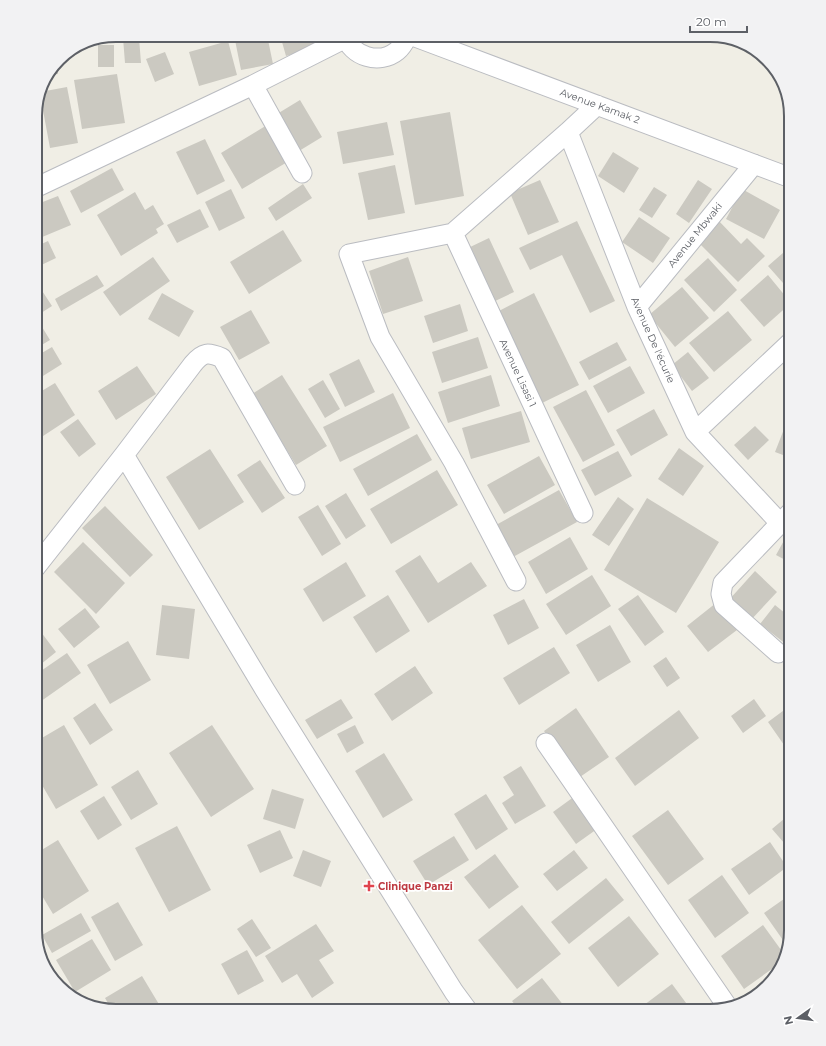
<svg xmlns="http://www.w3.org/2000/svg" width="826" height="1046" font-family="Montserrat,sans-serif">
<style>
.building{fill:#cbc9c1}
.lines{fill:none;stroke-linecap:round;stroke-linejoin:round}
.minor-casing{stroke:#babcc1;stroke-width:21}
.minor{stroke:#fff;stroke-width:19}
.health-dot{fill:#e0444e;stroke:#fff;stroke-width:1.5}
.labels{text-anchor:middle;dominant-baseline:central;stroke-width:3.5;stroke-linejoin:round;paint-order:stroke}
.street-label{font-size:10px;fill:#5d6066;stroke:#fff}
.health-label{font-size:10px;font-weight:bold;fill:#be3a42;stroke:#fff;text-anchor:start}
.rim{fill:none;stroke:#5d6066;stroke-width:2}
</style>
<rect width="100%" height="100%" fill="#f0eee5"/>
<path class="building" d="M234 35H267L273 64 241 70Z
M280 35H315L318 47 286 56Z
M123 38H139L141 63H125Z
M228 41 237 75 199 86 189 52Z
M98 45H114V67H98Z
M165 52 174 74 155 82 146 59Z
M57 63 58 74 47 75Z
M117 74 125 123 82 129 74 80Z
M67 87 78 143 50 148 40 94V92Z
M300 100 322 137 299 151 277 114Z
M450 112 464 196 415 205 400 121Z
M387 122 394 155 343 164 337 132Z
M267 125 289 161 242 189 221 153Z
M35 133 40 150 35 151Z
M205 139 225 181 197 195 176 152Z
M613 152 639 168 624 193 598 176Z
M395 165 405 213 368 220 358 173Z
M112 168 124 190 81 213 70 191Z
M540 180 559 222 528 235 510 193Z
M698 180 712 189 689 223 676 214Z
M303 184 312 198 276 221 268 208Z
M654 187 667 195 652 218 639 210Z
M231 189 245 218 219 231 205 202Z
M742 189 780 210 764 239 726 219Z
M135 192 145 210 153 205 164 224 156 229 158 233 121 256 97 215Z
M58 196 71 225 35 240V205Z
M200 209 209 227 177 243 167 225Z
M639 217 670 238 653 263 622 242Z
M718 220 741 244 747 238 765 256 738 282 697 241Z
M577 221 615 301 590 313 562 255 530 270 519 248Z
M283 230 302 261 249 294 230 262Z
M489 238 514 292 491 303 466 249Z
M48 241 56 258 35 268V247Z
M791 246V292L768 266Z
M153 257 170 281 120 316 103 292Z
M408 257 423 301 383 314 369 271Z
M708 258 737 290 714 312 684 280Z
M97 275 104 286 61 311 55 299Z
M768 275 791 303 764 327 740 300Z
M35 280 52 306 38 315 35 309Z
M682 287 709 318 675 347 649 315Z
M162 293 194 311 179 337 148 319Z
M534 293 579 385 540 404 495 313Z
M460 304 468 331 433 343 424 316Z
M251 310 270 343 239 360 220 327Z
M728 311 752 340 714 372 689 343Z
M39 322 50 340 35 349V324Z
M478 337 488 368 442 383 432 352Z
M617 342 627 360 589 380 579 362Z
M52 347 62 364 35 381V357Z
M688 352 709 378 692 391 672 365Z
M359 359 375 392 345 407 329 374Z
M137 366 156 394 116 420 98 391Z
M630 366 645 393 608 413 593 386Z
M282 375 327 446 296 465 252 394Z
M491 375 500 406 448 423 438 392Z
M323 380 340 409 325 418 308 389Z
M55 383 75 415 37 440 35 437V395Z
M586 390 615 445 583 462 553 407Z
M393 393 410 428 340 462 323 427Z
M654 409 668 435 631 456 616 430Z
M521 411 530 442 471 459 462 428Z
M78 419 96 444 79 457 60 432Z
M786 424 791 426V458L775 452Z
M755 426 769 440 748 460 734 445Z
M417 434 432 460 368 496 353 469Z
M679 448 704 466 683 496 658 479Z
M210 449 244 502 199 530 166 477Z
M618 451 632 476 595 496 581 470Z
M539 456 555 485 504 514 487 485Z
M260 460 285 498 262 513 237 475Z
M437 470 458 505 391 544 370 509Z
M559 490 577 522 513 557 496 525Z
M346 493 366 526 346 539 325 506Z
M618 497 634 509 609 546 592 535Z
M647 498 719 542 676 613 604 570Z
M318 505 341 544 322 556 298 517Z
M105 506 153 555 130 577 82 528Z
M787 535 791 537V563L776 555Z
M570 537 588 569 546 594 528 562Z
M83 542 125 583 96 614 54 572Z
M420 555 438 583 471 562 487 586 428 623 395 571Z
M346 562 366 596 323 622 303 589Z
M755 571 777 592 750 621 728 601Z
M592 575 611 606 566 635 546 604Z
M388 595 410 631 376 653 353 617Z
M638 595 664 632 645 646 618 609Z
M524 599 539 628 508 645 493 615Z
M716 603 737 630 708 652 687 626Z
M162 605 195 609 189 659 156 655Z
M775 605 791 618V648L760 624Z
M85 608 100 627 74 648 58 629Z
M610 625 631 662 598 682 576 645Z
M38 628 56 652 35 669V630Z
M128 641 151 680 110 704 87 665Z
M554 647 570 673 519 705 503 678Z
M67 653 81 673 37 704 35 700V675Z
M666 657 680 678 667 687 653 666Z
M415 666 433 693 392 721 374 694Z
M341 699 353 718 317 739 305 720Z
M754 699 766 716 743 733 731 716Z
M95 703 113 730 90 745 73 718Z
M791 705V755L768 722Z
M576 708 609 757 577 779 544 731Z
M679 710 699 738 635 786 615 758Z
M64 725 98 785 56 809 35 773V742Z
M212 725 254 789 211 817 169 753Z
M355 725 364 743 347 753 337 734Z
M384 753 413 800 383 818 355 771Z
M521 766 546 806 515 824 502 803 514 795 503 777Z
M138 770 158 804 131 820 111 787Z
M272 789 304 799 295 829 263 819Z
M486 794 508 829 476 850 454 814Z
M104 796 122 825 98 840 80 811Z
M575 796 597 829 576 844 553 812Z
M668 810 704 859 668 885 632 836Z
M791 813V851L772 829Z
M177 826 211 890 169 912 135 848Z
M280 830 293 858 260 873 247 845Z
M454 836 469 860 428 885 413 861Z
M58 840 89 891 53 914 35 884V854Z
M770 842 787 867 749 895 731 869Z
M303 850 331 861 321 887 293 876Z
M574 850 588 868 557 891 543 874Z
M495 854 519 887 489 909 464 877Z
M722 875 749 913 715 938 688 900Z
M606 878 624 900 569 944 551 922Z
M791 894V930L788 941 785 943 764 913Z
M118 902 143 945 115 961 91 917Z
M522 905 561 954 517 989 478 940Z
M81 913 91 931 52 953 42 935Z
M629 916 659 954 618 987 588 948Z
M252 919 271 948 256 957 237 929Z
M316 924 334 951 319 960 334 983 312 998 297 974 282 983 265 956Z
M763 925 784 954 783 961 744 989 721 956Z
M92 939 111 970 75 992 56 960Z
M247 950 264 981 238 995 221 964Z
M142 976 163 1011 112 1010 105 998Z
M542 978 568 1011H520L512 1001Z
M672 984 692 1011H636Z"/>
<g class="lines">
<g class="minor-casing">
<path id="minor" d="M345 35C351 57 380 65 397 51 403 46 405 41 408 35
M410 35 791 178
M253 85 302 173
M568 132 637 307 695 432 780 523
M35 188 253 85 346 38
M453 233 583 513
M637 307 754 164
M695 432 791 342
M124 455 265 690 454 992 468 1011
M35 568 124 455 193 364C203 352 208 352 222 358L295 485
M516 581 454 463 380 337 349 254 453 233 568 132 597 105
M778 653 724 605 721 594 723 583 791 512
M546 743 727 1006"/>
</g>
<use href="#minor" class="minor"/>
</g>
<path class="health-dot" d="M367 880h4v4h4v4h-4v4h-4v-4h-4v-4h4z"/>
<g class="labels">
<g class="street-label">
<text transform="translate(600 106) rotate(20)">Avenue Kamak 2</text>
<text transform="translate(695 235) rotate(-51)">Avenue Mbwaki</text>
<text transform="translate(653 340) rotate(66)">Avenue De l'écurie</text>
<text transform="translate(518 373) rotate(65)">Avenue Lisasi 1</text>
</g>
<g class="health-label">
<text x="378" y="886">Clinique Panzi</text>
</g>
</g>
<path d="M0 0H826V1046H0ZM116 42H710A74 74 0 0 1 784 116V930A74 74 0 0 1 710 1004H116A74 74 0 0 1 42 930V116A74 74 0 0 1 116 42Z" fill="#f2f2f3" fill-rule="evenodd"/>
<path class="rim" d="M116 42H710A74 74 0 0 1 784 116V930A74 74 0 0 1 710 1004H116A74 74 0 0 1 42 930V116A74 74 0 0 1 116 42Z"/>
<g transform="translate(798 1018) rotate(256)" stroke="#ffffff" stroke-width="3" paint-order="stroke">
<path d="M0-3L7 15L0 10L-7 15Z" fill="#5d6066"/>
<text y="-6" font-size="11" font-weight="bold" text-anchor="middle" fill="#5d6066">N</text>
</g>
<path d="M690 26v6h57v-6" fill="none" stroke="#5d6066" stroke-width="2"/>
<text x="696" y="26" font-size="12" fill="#5d6066" stroke="#ffffff" stroke-width="3" paint-order="stroke">20 m</text>
</svg>
